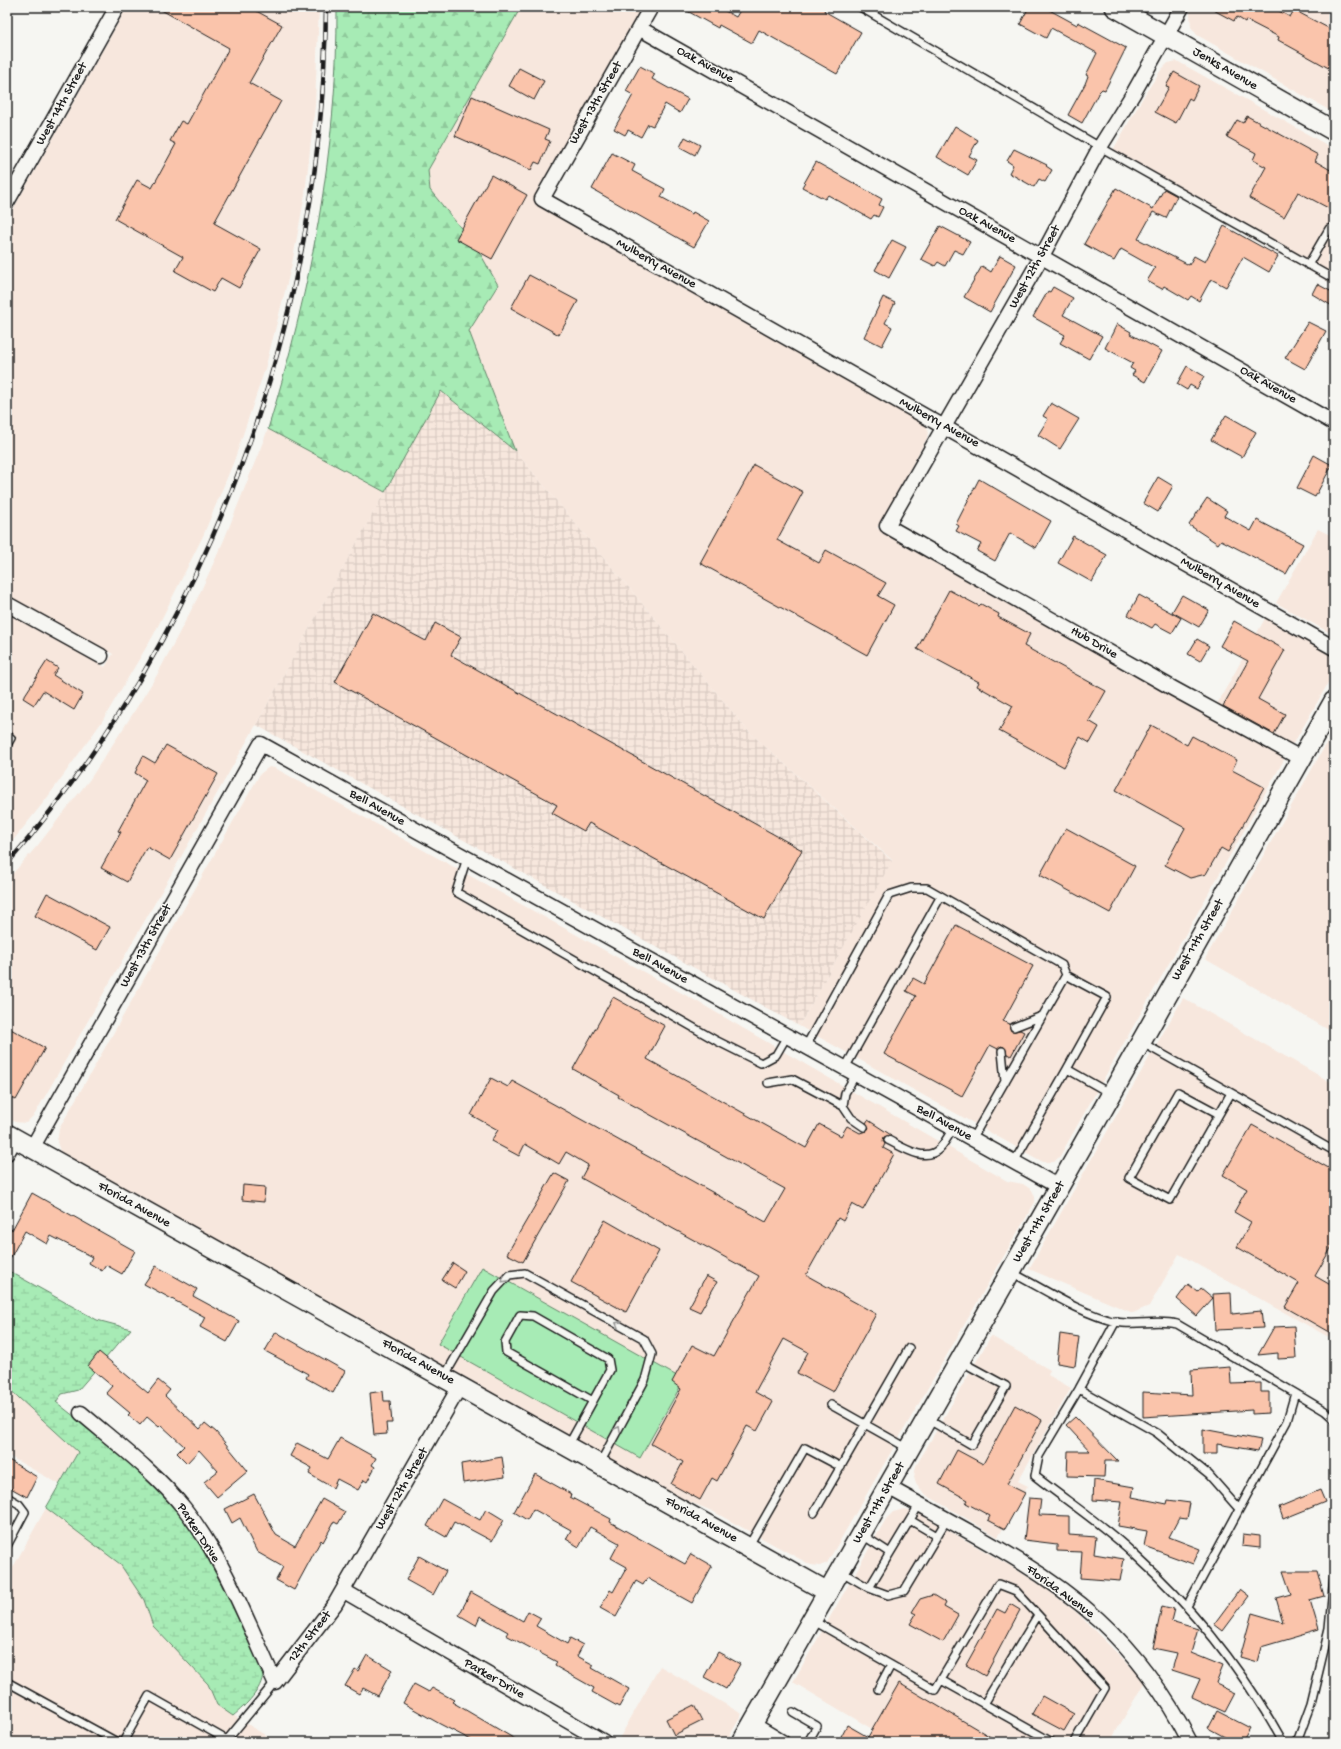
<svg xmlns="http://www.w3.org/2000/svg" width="1341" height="1749" font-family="'Gochi Hand',sans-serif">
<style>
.built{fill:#f7e7dd}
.industrial{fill:url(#industrial-grid)}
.grass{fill:#a7ebb5;stroke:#628468}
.forest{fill:url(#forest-firs);stroke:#628468}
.wetland{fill:url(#wetland-marsh);stroke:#628468}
.building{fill:#fac4ab;stroke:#1c1c1c}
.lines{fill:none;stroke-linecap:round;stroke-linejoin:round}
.lane-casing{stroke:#1c1c1c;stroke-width:10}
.street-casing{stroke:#1c1c1c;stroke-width:17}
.secondary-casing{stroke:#1c1c1c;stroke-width:22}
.lane{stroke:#f6f6f2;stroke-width:7}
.street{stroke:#f6f6f2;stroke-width:14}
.secondary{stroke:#f6f6f2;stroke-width:19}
.rail-casing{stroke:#1c1c1c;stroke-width:4.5}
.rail{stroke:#f6f6f2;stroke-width:3;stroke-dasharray:9;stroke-linecap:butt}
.oneway{stroke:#949492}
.labels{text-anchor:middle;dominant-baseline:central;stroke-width:3;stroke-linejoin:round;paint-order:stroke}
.street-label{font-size:13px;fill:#1c1c1c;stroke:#f6f6f2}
</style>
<defs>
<pattern id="industrial-grid" width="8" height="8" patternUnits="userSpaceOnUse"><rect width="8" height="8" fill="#f7e7dd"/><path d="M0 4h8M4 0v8" fill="none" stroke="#d3c6bd"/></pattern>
<pattern id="forest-firs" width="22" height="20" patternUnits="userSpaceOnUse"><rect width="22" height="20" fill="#a7ebb5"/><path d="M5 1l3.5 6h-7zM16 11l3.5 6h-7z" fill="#8fc99b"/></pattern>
<pattern id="wetland-marsh" width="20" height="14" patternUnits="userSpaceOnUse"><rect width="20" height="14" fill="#a7ebb5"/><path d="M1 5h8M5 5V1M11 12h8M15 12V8" fill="none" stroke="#8fc99b"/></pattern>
</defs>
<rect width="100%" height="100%" fill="#f6f6f2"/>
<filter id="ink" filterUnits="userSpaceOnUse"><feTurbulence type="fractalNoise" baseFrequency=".025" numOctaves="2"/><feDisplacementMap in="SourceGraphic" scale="8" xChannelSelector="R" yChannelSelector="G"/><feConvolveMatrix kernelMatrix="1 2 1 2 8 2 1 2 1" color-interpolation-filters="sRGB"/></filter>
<g filter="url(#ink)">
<path class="built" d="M127 7H319L315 105 305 194 292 264 265 369 234 461 203 536 153 636 101 723 47 798 7 848V611L105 667 113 654 7 595V220Z
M521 7H643L535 194 537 203 926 424 928 432 927 438 877 528 1065 632 1285 758 1060 1156 1054 1162H1043L799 1026 892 860 749 732 515 451 469 331 498 285 477 248 430 190 428 170Z
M1192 7H1334V113L1197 35 1191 27 1190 13Z
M1177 61 1334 149V285L1109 157 1145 94 1161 70 1168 63Z
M268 429 385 492 256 725 35 1114 26 1123 15 1122 7 1118V880L38 845 90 779 132 715 157 675 198 597 224 540Z
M1318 529 1334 537V635L1276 603Z
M1267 615 1304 635 1334 659V673L1295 741 1292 744H1287L1216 706Z
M1334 733V1033L1205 959 1330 737Z
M269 767 275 768 698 1002 1007 1181 1023 1184 1032 1190 1035 1197V1202L827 1563 820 1566 811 1565 712 1511 685 1500 466 1381 61 1154 57 1142 59 1129 260 774Z
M1183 998 1334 1084V1340L1179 1254 1149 1306 1133 1313 1029 1269Z
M991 1336 1050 1370 1048 1375 1071 1388 1018 1481 1028 1486 998 1537 923 1493 916 1484 914 1477 916 1466Z
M7 1387 78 1452 59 1484 7 1455Z
M46 1508 120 1564 144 1600 153 1626 208 1684 217 1705 276 1742H7V1578Z
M904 1509 918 1513 1014 1568 1045 1588 1076 1612 1137 1673 1144 1683 1110 1742H894L793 1682 886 1519 893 1512Z
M660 1666 742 1714 726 1742H624L619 1739Z"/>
<path class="industrial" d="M441 390 515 451 749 732 892 861 799 1026 256 725Z"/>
<path class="grass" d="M482 1267 684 1380 640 1458 438 1344Z"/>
<path class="forest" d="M337 7H521L428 170 430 190 477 248 498 285 469 331 515 451 441 391 385 492 268 429C310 292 338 150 337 7Z"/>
<path class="wetland" d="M7 1270 97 1320 131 1329 78 1390 62 1394 56 1402 119 1452 167 1496 185 1520 197 1539 238 1615 263 1673C262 1690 246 1705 233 1716L217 1705 208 1684 153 1626 144 1600 120 1564 46 1508 78 1452 7 1387Z"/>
<path class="building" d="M156 7H249L282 25 249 83 281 101 214 223 261 249 239 288 221 278 213 292 175 271 183 257 115 219 137 180 152 188 176 144 170 141 181 121 187 124 229 48Z
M680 7H718L736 17 742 7H826L824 11 861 32 837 74 759 30 752 43 719 25 718 28Z
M1029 7H1044L1077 25 1078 22 1126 48 1105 90 1102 89 1099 92 1082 123 1068 115 1085 84 1088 76 1086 75 1097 53 1051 28 1046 38 1020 24Z
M1208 7H1272L1290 17 1294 10 1334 31V71L1278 40 1279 37 1246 20 1245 22 1237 17 1234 21Z
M640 66 655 74 652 79 688 99 680 113 665 104 653 126 648 124 641 137 628 130 625 135 614 129 633 95 626 91Z
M519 68 544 81 534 100 509 86Z
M1174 72 1199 86 1192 100 1189 98 1176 123 1155 112 1169 87 1166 86Z
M472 96 549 130 545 139 550 141 540 164 535 162 531 170 455 136Z
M1247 116 1318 155 1315 161 1334 172V211L1298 192 1284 217 1249 198 1266 167 1253 160 1256 153 1227 137 1237 120 1243 123Z
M955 126 978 140 969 156 977 160 968 175 937 157Z
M685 137 700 145 695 155 680 147Z
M1014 149 1047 165 1046 166 1052 170 1045 182 1039 179 1034 187 1009 173 1013 165 1007 161Z
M612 153 635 165 632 171 665 189 661 197 692 214 693 212 709 221 694 247 592 189Z
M816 162 882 199 879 205 883 207 878 217 874 215 871 219 828 195 825 199 802 187Z
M491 175 527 195 492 259 456 239Z
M1116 188 1153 209 1164 189 1177 196 1166 218 1153 212 1138 239 1189 265 1194 256 1205 262 1224 226 1278 256 1269 272 1243 257 1226 287 1211 279 1199 301 1191 296 1188 300 1164 286 1162 289 1147 281 1155 268 1121 249 1114 261 1084 244Z
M940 226 970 242 963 254 954 250 945 266 938 262 935 266 921 259Z
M892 240 906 247 889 278 875 270Z
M1000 256 1016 265 990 312 964 297 982 266 991 272Z
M529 275 578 301 559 335 511 308Z
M1317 284 1334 293V307L1312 294Z
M1053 287 1073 298 1063 315 1102 336 1089 359 1060 343 1065 335 1033 317 1048 291 1050 292Z
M883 297 895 303 885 323 892 327 882 346 864 337Z
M1308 322 1326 331 1305 369 1285 358Z
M1117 324 1131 332 1130 334 1162 351 1145 382 1132 375 1135 371 1130 368 1133 363 1105 348Z
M1187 366 1204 376 1197 389 1190 385 1187 390 1177 384Z
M1051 403 1079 419 1060 449 1038 435 1048 419 1043 416Z
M1226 415 1256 432 1242 457 1211 440Z
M1314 455 1332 465 1315 497 1297 488Z
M754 465 803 492 777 540 819 563 826 550 886 583 878 596 894 605 867 655 700 563Z
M1158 477 1173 486 1158 512 1143 503Z
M979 479 1051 521 1036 548 1010 533 995 561 977 551 981 544 956 531 959 526 956 524Z
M1207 498 1227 511 1224 516 1251 531 1257 520 1303 544 1286 574 1221 540 1218 544 1189 525Z
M1073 536 1107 555 1092 582 1058 563Z
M949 590 979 606 981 604 999 614 998 617 1030 634 1024 646 1106 691 1089 721 1099 727 1090 743 1080 737 1064 767 999 731 1013 706 977 686 979 682 917 649Z
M1139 595 1181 618 1172 633 1155 624 1152 628 1128 615Z
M1182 595 1209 610 1199 627 1172 612Z
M373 613 426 641 435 623 461 637 451 655 802 850 764 919 589 823 584 831 552 813 557 805 335 682Z
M1234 621 1285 650 1258 699 1285 714 1274 734 1223 706 1248 661 1220 646Z
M1197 639 1209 646 1200 661 1188 654Z
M47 661 58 668 53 675 83 694 74 710 43 691 34 705 23 698Z
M1151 725 1187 745 1192 736 1237 760 1232 770 1264 787 1228 852 1221 848 1206 874 1190 878 1165 865 1185 828 1116 790Z
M166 745 218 774 170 860 147 847 127 882 101 868 121 832 118 831 146 780 135 773 143 756 155 763Z
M1066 828 1135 866 1110 913 1040 875Z
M47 893 110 927 97 950 35 916Z
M956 925 1033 966 1003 1021 1010 1024 1011 1031 1020 1030 1024 1032 1011 1056 1007 1054 1004 1047 1001 1046 998 1049 990 1045 962 1096 884 1054 916 996 906 991 913 978 924 984Z
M613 997 665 1026 647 1059 806 1148 819 1124 841 1136 847 1126 860 1133 866 1131 869 1128 866 1123 868 1120 891 1135 884 1137 883 1141 885 1144 883 1148 894 1154 863 1210 852 1204 843 1221 838 1218 806 1275 876 1314 833 1392 797 1373 808 1352 784 1339 755 1392 773 1402 757 1431 747 1426 717 1481 712 1478 700 1500 671 1484 683 1462 651 1444 681 1389 672 1382 692 1345 714 1356 759 1276 581 1178 588 1165 566 1152 559 1164 525 1144 519 1156 491 1141 498 1130 471 1115 491 1078 508 1087 512 1081 766 1222 785 1189 618 1097 619 1095 573 1069Z
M7 1027 45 1048 16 1100 7 1095Z
M1252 1125 1334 1171V1243L1315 1276 1334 1287V1335L1285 1307 1299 1283 1237 1247 1251 1222 1234 1212 1247 1189 1223 1175Z
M554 1173 569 1181 523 1262 507 1254Z
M243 1185 265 1187 264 1202 242 1200Z
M32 1193 135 1251 122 1274 106 1265 102 1271 89 1263 92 1257 51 1236 47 1244 25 1231 7 1264V1227L12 1230Z
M605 1220 659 1251 626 1312 571 1282Z
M453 1263 465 1271 455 1288 442 1280Z
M156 1266 197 1289 193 1296 239 1321 227 1342 200 1327 205 1317 144 1284Z
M706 1276 717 1282 700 1312 689 1307Z
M1188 1284 1198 1292 1201 1288 1213 1298 1197 1316 1177 1299Z
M1231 1293 1232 1314 1261 1311 1263 1328 1215 1330 1213 1294Z
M1294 1326 1296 1358 1278 1359V1353L1258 1355 1274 1327Z
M276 1332 345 1371 333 1393 306 1378 308 1374 265 1351Z
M1060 1334 1079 1337 1075 1366 1057 1363Z
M99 1352 148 1393 158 1380 170 1390 165 1396 200 1429 205 1423 216 1432 248 1471 217 1497 204 1482 218 1471 199 1450 187 1463 177 1453 184 1446 161 1425 159 1427 147 1417 140 1425 128 1415 130 1413 106 1393 112 1386 88 1366Z
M1230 1367 1231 1384 1261 1383V1392H1269V1413L1252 1414V1410L1143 1417V1392L1192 1395 1191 1370Z
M383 1391 384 1401H390L392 1423H386L387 1434 374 1435 370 1393Z
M1015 1405 1042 1420 1007 1484 1025 1493 1005 1529 988 1520 990 1516 966 1503 968 1500 939 1484 957 1450 983 1464Z
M1075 1417 1118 1461H1105L1104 1477 1067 1476 1068 1451H1090L1066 1425Z
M1203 1429 1261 1440 1258 1451 1217 1444V1454H1203Z
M340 1438 376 1458 372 1465 375 1467 367 1482 364 1480 358 1490 337 1479 333 1488 309 1474 312 1468 290 1456 297 1443 328 1459Z
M502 1457 505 1477 463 1483 461 1464Z
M7 1459 37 1477 27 1497 7 1486Z
M535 1474 571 1494 570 1497 611 1519 610 1522 685 1564 691 1554 712 1566 692 1603 647 1578 643 1585 636 1581 616 1617 600 1608 610 1590 613 1592 627 1567 611 1558 619 1543 590 1527 579 1547 566 1539 571 1530 533 1509 527 1520 514 1512Z
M1094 1480 1134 1487 1132 1497 1167 1504 1168 1500 1190 1503 1187 1519 1179 1518 1169 1537 1200 1549 1193 1564 1144 1546 1147 1531 1118 1526 1122 1502 1093 1500Z
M1320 1490 1325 1502 1283 1519 1279 1507Z
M254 1494 276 1535 295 1546 322 1499 345 1512 338 1524 334 1522 323 1542 321 1540 294 1590 276 1580 283 1567 257 1552 240 1518 232 1523 225 1509Z
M1029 1498 1041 1499 1039 1515 1069 1516V1535L1096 1537 1094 1554 1124 1559 1120 1581 1080 1578 1082 1552 1057 1551V1544L1024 1540Z
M442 1499 480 1520 486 1509 504 1520 492 1541 462 1525V1526L454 1522 446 1537 427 1526Z
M1243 1534 1260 1536V1548L1242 1546Z
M419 1556 446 1571 433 1595 406 1580Z
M1283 1571H1317L1324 1596 1310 1600 1319 1630 1261 1647 1257 1662 1240 1657 1252 1613 1283 1622 1276 1598 1291 1594Z
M1240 1589 1249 1596 1223 1631 1214 1624Z
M471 1592 523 1621 528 1611 541 1618 536 1626 567 1644 570 1638 583 1645 577 1656 594 1665 592 1668 629 1689 619 1707 592 1692 594 1688 555 1666 557 1662 506 1635 508 1632 480 1616 476 1625 459 1615Z
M933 1595 946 1603 944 1607 958 1615 943 1642 910 1624 916 1614 912 1612 920 1599Z
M1010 1604 1020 1610 985 1676 966 1665 997 1609 1005 1613Z
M1162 1606 1174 1609 1171 1621 1198 1629 1191 1653 1223 1666 1216 1684 1235 1693 1225 1712 1192 1697 1200 1679 1172 1670 1177 1653 1153 1648Z
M718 1652 740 1664 726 1689 704 1677Z
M367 1655 392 1670 378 1696 363 1688 359 1694 345 1686 355 1669 358 1671Z
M899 1683 999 1742H838L847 1725 868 1737Z
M414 1684 429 1692 432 1688 454 1700 452 1702 520 1742H475L440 1724 403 1703Z
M1042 1696 1074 1714 1064 1731 1032 1714Z
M694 1705 702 1721 674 1735 666 1719Z
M1217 1711 1250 1728 1242 1742H1234L1208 1728Z"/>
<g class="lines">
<g class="lane-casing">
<path id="lane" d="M860 7 1100 147 1334 279
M1308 265 1329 229 1334 227
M7 735 11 738 7 745
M467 858 456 892 717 1041 761 1063 776 1055 787 1036
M1066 975 1107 997 1067 1069
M1014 1027 1042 1016
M1141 1042 1334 1151
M806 1046 889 895 911 888H927L1062 965 1066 975 972 1139
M1002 1051 1005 1082
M845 1068 941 896
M856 1074 845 1093 843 1106 851 1118 864 1127
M768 1083 792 1079 843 1106
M1219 1114 1178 1092 1129 1178 1170 1200 1231 1093
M888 1140C902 1147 925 1163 939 1149 945 1143 949 1135 953 1128
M1014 1162 1067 1069 1111 1094
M1011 1272C1044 1289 1079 1313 1116 1322 1136 1326 1157 1319 1177 1324L1295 1393 1287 1421 1187 1606
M1116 1321 1079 1389 1039 1456 1035 1476C1068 1502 1105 1526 1135 1555 1196 1610 1243 1670 1283 1742
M444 1377 494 1291 509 1275 525 1273 644 1339 652 1354 645 1380 600 1463
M1079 1389 1157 1433 1209 1475 1239 1509
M1295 1393 1325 1411 1334 1419
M831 1405 909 1449
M927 1419 972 1445 1006 1386 960 1361
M568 1446 610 1370 608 1359 533 1316 520 1315 505 1342 506 1352 593 1401
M7 1497 19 1504 25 1512 7 1546
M814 1513 909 1348
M910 1520 937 1536
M748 1547 805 1448 841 1467
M890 1553 919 1505
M840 1571 869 1588 890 1553 861 1534
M869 1588 888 1595 904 1591 946 1521
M812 1620 935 1690 998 1584 1016 1591 1105 1688 1074 1742
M941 1680 1052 1742
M7 1682 117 1742
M878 1689 891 1665
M984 1704 1038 1615
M793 1712 817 1726 808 1742
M123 1742 149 1696 227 1740 275 1682
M1297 1742 1311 1704 1329 1629 1334 1576"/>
</g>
<g class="street-casing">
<path id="street" d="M651 7 542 199 1334 648
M1182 7 1133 94 1100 147 1042 256 887 526 1174 689 1302 759
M639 28 1334 423
M7 202 117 7
M7 604 101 656
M32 1148 261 744 1059 1187
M7 1153 15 1139
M81 1413C116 1443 155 1472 184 1508 224 1559 248 1623 275 1682L335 1604 460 1386
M888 1487C959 1527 1037 1564 1098 1619 1136 1654 1167 1697 1190 1742
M344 1591 604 1742
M752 1724 782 1742"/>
</g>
<g class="secondary-casing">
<path id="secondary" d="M1115 7 1334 131
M7 1134 828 1592
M742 1742 1059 1187 1334 701"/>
</g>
<use href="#lane" class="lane"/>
<use href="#street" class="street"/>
<use href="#secondary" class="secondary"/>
<g class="rail-casing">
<path id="rail" d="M7 864C211 628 323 318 326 7"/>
</g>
<use href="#rail" class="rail"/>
</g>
<defs><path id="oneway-chevron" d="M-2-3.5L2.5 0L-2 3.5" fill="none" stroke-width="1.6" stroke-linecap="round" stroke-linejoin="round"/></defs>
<g class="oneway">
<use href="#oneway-chevron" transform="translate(504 1280) rotate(133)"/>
<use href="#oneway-chevron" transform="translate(618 1324) rotate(-151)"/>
<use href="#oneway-chevron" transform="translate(618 1429) rotate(-62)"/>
</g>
</g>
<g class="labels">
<g class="street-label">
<text transform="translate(705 65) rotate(29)">Oak Avenue</text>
<text transform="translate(1225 69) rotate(30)">Jenks Avenue</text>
<text transform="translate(596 103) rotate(-60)">West 13th Street</text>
<text transform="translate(62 104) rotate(-61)">West 14th Street</text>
<text transform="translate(987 225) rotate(29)">Oak Avenue</text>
<text transform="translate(656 264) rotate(29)">Mulberry Avenue</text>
<text transform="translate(1035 267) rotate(-61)">West 12th Street</text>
<text transform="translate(1268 385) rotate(30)">Oak Avenue</text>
<text transform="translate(939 423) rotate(29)">Mulberry Avenue</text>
<text transform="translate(1220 583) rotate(30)">Mulberry Avenue</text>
<text transform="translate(1094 643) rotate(30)">Hub Drive</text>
<text transform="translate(377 808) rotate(29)">Bell Avenue</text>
<text transform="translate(1198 940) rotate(-60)">West 11th Street</text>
<text transform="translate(146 946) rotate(-61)">West 13th Street</text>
<text transform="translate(660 966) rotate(29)">Bell Avenue</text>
<text transform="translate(944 1123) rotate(29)">Bell Avenue</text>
<text transform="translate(134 1205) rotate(29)">Florida Avenue</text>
<text transform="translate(1039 1222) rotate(-60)">West 11th Street</text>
<text transform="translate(418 1362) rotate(29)">Florida Avenue</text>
<text transform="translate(402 1489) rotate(-60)">West 12th Street</text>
<text transform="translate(879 1503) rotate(-60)">West 11th Street</text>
<text transform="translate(701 1520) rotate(29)">Florida Avenue</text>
<text transform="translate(198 1533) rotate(57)">Parker Drive</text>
<text transform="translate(1060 1592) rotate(36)">Florida Avenue</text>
<text transform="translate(310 1637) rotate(-52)">12th Street</text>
<text transform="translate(494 1679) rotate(30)">Parker Drive</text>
</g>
</g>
<rect width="1341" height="1749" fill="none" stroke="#f6f6f2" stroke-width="24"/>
<rect x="12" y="12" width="1317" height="1725" fill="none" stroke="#1c1c1c" stroke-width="1.5" filter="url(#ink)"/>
</svg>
